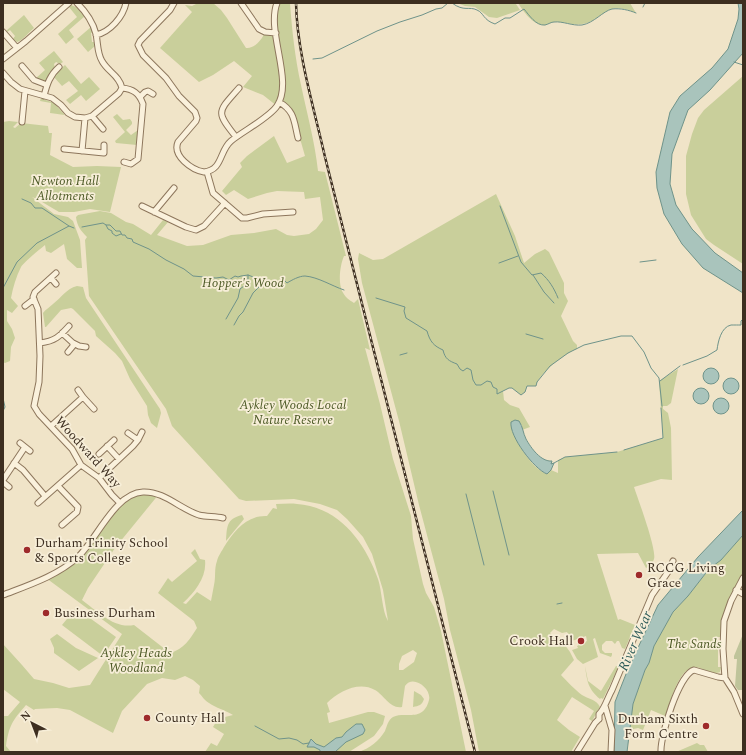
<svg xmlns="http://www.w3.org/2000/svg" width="746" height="755" font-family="Spectral,serif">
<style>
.green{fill:#c9cf9b;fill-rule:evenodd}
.cemetery{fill:#bfc49a}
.water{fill:#a9c4bc;stroke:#6f938a}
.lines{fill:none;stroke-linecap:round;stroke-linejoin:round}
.stream{stroke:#6f938a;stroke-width:1}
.minor-casing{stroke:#8d765c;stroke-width:7}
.minor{stroke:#faf1dc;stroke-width:5}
.rail-casing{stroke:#3d2e20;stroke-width:2.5}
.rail{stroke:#f7eed8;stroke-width:1;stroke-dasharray:3;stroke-linecap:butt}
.poi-dot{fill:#9e2a2b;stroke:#f7eed8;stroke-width:1.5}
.labels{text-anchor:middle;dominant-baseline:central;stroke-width:3.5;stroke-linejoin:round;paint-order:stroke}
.park-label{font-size:13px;font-style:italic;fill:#4d5a26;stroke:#f7eed8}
.street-label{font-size:13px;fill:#3d2e20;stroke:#f7eed8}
.poi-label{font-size:13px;fill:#3d2e20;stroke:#f7eed8;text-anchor:start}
.water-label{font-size:14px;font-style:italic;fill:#2f5d5a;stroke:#f7eed8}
</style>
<rect width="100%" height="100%" fill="#f0e4c8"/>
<path class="green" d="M198 3H213L221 10 227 18 246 48C254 49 262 40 265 32H276L277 3H290C292 30 295 58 301 85 307 114 315 142 318 171L325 172 346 256H344C340 265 338 282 342 291 345 297 349 300 354 303L358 299 370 350 365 348 380 404 393 459 411 516 413 539 423 584 426 593 434 607 441 631 466 752H359C370 748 379 741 385 731 387 726 388 720 393 717 405 711 423 723 429 700 432 689 413 674 405 686L402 707C390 709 385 696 375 690 359 681 339 691 327 703L330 712 327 713 329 723 368 712H374L385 716 383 724 374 736 349 752H205L211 743 217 746 224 734 213 727 216 722 206 716V714L221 718 233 715C225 710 216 708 209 703 205 701 202 696 199 693L200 686 193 680 185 676 175 680 162 678 147 684 122 711 113 733 70 710 57 708 35 709 34 710 26 705C12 721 9 726 6 746L11 752H3V716H8L20 702 3 689V644L22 665 34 679 53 683 69 688 90 685 122 634 46 578 72 562 115 509 133 494H159L115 548 88 588 82 600C97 611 114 629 134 625L170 653C184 649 190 639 197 628L194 621 158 593 168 578 172 582 197 561 191 553 195 549 200 559 205 560C207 577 195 592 183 603L186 604 197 592 211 601C212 596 213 590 214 585 216 577 214 569 217 561 218 556 222 551 224 547 234 531 247 515 267 516L273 508 277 509 276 504C283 504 290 503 297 504 339 507 365 542 378 579 382 591 382 611 388 621L383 590 372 554 363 537 347 519 337 510 320 504 294 499 246 501 239 499 172 426 166 409 89 296 85 240 87 237C81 231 77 226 76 217L78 215 100 211 111 213 126 222 133 224 151 235 163 220 168 222 157 235 187 246 203 245 231 235 254 233 276 229 287 235 294 236 309 234 316 229 323 220 320 197 305 199 304 192 277 191 267 193 248 199 234 190 226 195 222 191 242 167 240 163 247 156 274 136 287 163 305 156 301 142 298 138 291 112 279 102 277 106 263 95 243 87 252 76 234 61 213 75 199 82 160 48 192 12 185 5 192 6ZM413 650 417 653 414 662 403 670H399V664L402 656Z
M457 3H508L516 4 520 10 497 18 489 17 475 7 465 6Z
M518 3H630L636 13C629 10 617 6 609 10 599 15 593 23 582 24 572 26 563 21 554 22 551 22 549 24 546 25 534 27 523 11 518 3Z
M71 5 76 7 85 16 69 30 74 37 66 44 58 34 77 17 69 7Z
M24 15 34 28C29 32 22 41 17 42L13 39 15 36 10 30 7 32 6 31Z
M91 27 93 32 91 33 92 42H95V46L88 52 77 39Z
M54 51 63 62 60 64 56 62 54 64 55 68 45 83 35 79 45 70 39 63Z
M65 65 81 84 89 77 100 89 86 101 81 95 70 104 66 100 78 91 69 81 62 86 53 76Z
M743 76V264L714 245 706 239 691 215 686 194V156L692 134 698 118 704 110Z
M41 98 54 103 65 115 50 113 51 103 40 101Z
M117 114 123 120 130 119 132 122V124L126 130 131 135 138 130 137 145 116 143 115 141 125 132 113 117Z
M9 121 18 122 13 127 15 128 21 123 48 126 49 133H52L50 155 73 167 97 166 121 167 110 212 90 209 74 212H59L37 199 32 197 54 214 68 217 73 221 80 240 82 268H77L67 259 64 244 51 253 46 251 45 245C39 250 24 262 21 267 16 277 13 287 11 298L18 306 12 313 7 310V321L12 329 15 338 11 347 10 361 5 363 3 362V122Z
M496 194 515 236 524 263 535 254 545 249 549 252 564 283V293L568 301 561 316 573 341 577 345V349C564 354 539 373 536 386H527L525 392 521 395 512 388H509L503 391 504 400 510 405 519 408 530 427 522 430V425L511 426C515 441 532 469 547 474L551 470 558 473V460L565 457 617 452 663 438 659 381 678 369 671 403 667 406H663V409L668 413 671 428 672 480 661 479 634 487C638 499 657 550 654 559 653 563 650 566 646 568L638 553 597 554 618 620 620 619 635 625 625 649 622 648 619 641H617L615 644 612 641H606L602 645V650L605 653H612V655L611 657 600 653 595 638 593 639 598 657 583 664 577 659 572 650 578 648 577 646 587 641 586 636 572 641 567 632 562 633 554 629 550 633 555 639 559 637 570 652 574 660 561 675C567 681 575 690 582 695 588 699 596 699 600 707L592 721 589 719 594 711 572 697 557 720 569 730 580 737 571 752H479L471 710 450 630 444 599 419 505 399 421 362 283 358 259 359 253 373 260 383 259Z
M77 286 83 287 86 298 160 409 161 413 157 428 151 423 148 415 147 406 130 379 122 361 115 353 96 336 95 331 73 309 71 308 61 310 46 327H45L43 313C46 309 50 307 53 304 62 297 66 289 77 286Z
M242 515 244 519 226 541C227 527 226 519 242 515Z
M743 535V574L734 589 726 608 721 637H718V667H721L720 672C714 675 708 671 702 669 698 667 694 666 689 669 677 675 670 704 665 716L651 710 643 730 638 728 629 730 633 704 645 670 649 663 654 646 673 612 688 596 709 569 721 560Z
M76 608 116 637 103 656 62 625Z
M57 634 76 648 98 658 79 671 54 653V648L50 639Z
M585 666 588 681 601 691 616 666H619L603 699 601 698 600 699C588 689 587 681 585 666Z
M414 691 421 695 424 699C422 705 419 706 413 707Z
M697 743 700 745H704L708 752H676Z"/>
<path class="cemetery" d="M743 634V690H738L735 686 737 659H734V656Z"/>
<path class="water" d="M738 3H743V53L710 90 688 110 672 154 670 184 676 205 692 229 715 253 743 273V293L703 268 682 244 664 214 657 188 656 172 670 112 680 96 712 68 728 49 738 19 739 9Z
M703 376a8 8 0 1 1 16 0a8 8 0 1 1-16 0Z
M723 386a8 8 0 1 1 16 0a8 8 0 1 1-16 0Z
M693 396a8 8 0 1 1 16 0a8 8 0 1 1-16 0Z
M713 406a8 8 0 1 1 16 0a8 8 0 1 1-16 0Z
M515 420 519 421C523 427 523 433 526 439 531 448 541 462 552 461L551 464 554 463 551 470 547 474C534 469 509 436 511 422Z
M743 510V535L721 560 709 569 688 596 673 612 654 646 649 663 645 670 633 704 627 752H614L615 702 628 669 658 605 698 557Z
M356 724H362L365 730 363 734 346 742 335 752H320V750L314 747H307L311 739 316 744 324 747 336 738 342 737 346 732Z"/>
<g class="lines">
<path class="stream" d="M643 7 645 3
M313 59 322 58 377 31 400 22 422 15 436 9 442 8 448 3H452C464 12 469 6 477 10 484 13 483 20 495 24L505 18H510L524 9C529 15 536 26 545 25 549 24 551 22 554 22 563 21 572 26 582 25 594 23 603 11 612 9 620 8 629 10 636 13
M734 62 743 65
M22 199 31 203 35 208H42L69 226
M500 206 521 262 532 275 541 273C549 280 554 288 558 298
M106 225 108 229 112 231V233L116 236 121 234
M82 227 103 223 106 225H110L116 231H120L122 235H125L127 238 132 239 133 242 149 249 166 260 184 269 193 276 216 278 223 277 229 280 235 276 238 277 241 276 248 275 272 284 275 282 276 284 280 283 284 280 287 283C292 280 299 276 305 276 318 277 332 286 344 290
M640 262 656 260
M499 263 518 256
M533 275 544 292 554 303
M3 288 17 262 37 243 69 226 74 228
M376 298 405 307 404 311 406 318 427 331C430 342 434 346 443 350 445 359 449 361 457 364L460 369 463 371 467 368 471 370 473 380 476 385H481L487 381 491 382 493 387 497 389V394L509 388H512L521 395 525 392 527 386H536L537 382 550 366 568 353 584 345 621 336H632L644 352 651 368 659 378 662 406
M226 319 238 298 240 289 248 283V275
M234 325 239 316 243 312 253 293 259 287 261 282
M526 334 543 339
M400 355 407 353
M683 365 707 356 717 350C718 342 721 327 731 325 735 325 738 325 741 325V321L743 319
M660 381 680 366
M3 398 5 407 3 411
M624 450 663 438 661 408
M554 463 565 457 617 452
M493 491 509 555
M466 494 484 565
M557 604 562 603
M255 726 279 739 289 738 297 740 303 744 309 743"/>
<g class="minor-casing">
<path id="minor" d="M77 3C86 12 93 22 96 34 98 43 97 53 102 61 108 72 119 75 122 88
M174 3 170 10 140 41 138 45 143 55 166 78 179 96 195 112 197 118 196 121 178 142C172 156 192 170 204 172 223 170 219 151 231 141 243 131 269 118 277 106 294 81 266 32 277 3
M241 3 259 29 265 32 276 33
M3 32 17 48
M96 35C110 32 123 17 126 3
M3 59 26 41 69 3
M22 66 34 80 47 85
M3 73 11 82 20 89 52 98 61 105 68 113 75 117 85 118 92 116 119 93 122 88
M122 88C133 89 139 93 143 104L138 159 131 164 124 162
M44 96C47 84 50 75 59 67
M140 97 145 92 148 91 153 94
M279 102C295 111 294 122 298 138
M92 116 103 129
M22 122 25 91
M236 137C215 111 218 112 239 88
M64 149 104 153V145
M82 151 85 118
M207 172 213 193 242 218H247L263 214 293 212
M142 206 186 227 196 230 204 226 225 203
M154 212 174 188
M56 273 35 292 33 297 38 309 40 356 39 382 34 406 39 414 72 449 81 465 99 478 112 495 120 503
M51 278 56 284
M25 306 34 299
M62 333 73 343V346L68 352
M40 343C55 341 59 337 69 326
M73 343 79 346 86 347
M78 390 83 397 94 409
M51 426 83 397
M138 440 142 432
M20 443 30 451
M107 446 119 459
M99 454 114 440
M14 463 23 470 45 496
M99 478 133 446 138 440 128 433
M3 480 25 447
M3 482 9 487
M58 486 78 507 77 512 62 525
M38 503 81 465
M743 578 731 601 724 621 723 649 725 678 734 692 743 714
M736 590 743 594
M3 595C29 585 57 576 78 557 97 539 115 493 143 492 164 491 180 509 199 515 207 517 215 516 223 518
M605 706 612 730 611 752
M599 719V714C604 710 608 697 612 690L652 595 668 572 673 561
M577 752 595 723 599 719
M661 752C660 736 679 674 694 670L718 677 725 678"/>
</g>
<use href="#minor" class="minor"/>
<g class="rail-casing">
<path id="rail" d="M296 3C297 53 314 108 325 157L475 752"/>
</g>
<use href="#rail" class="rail"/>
</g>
<g class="poi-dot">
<circle cx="27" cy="550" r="4"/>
<circle cx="639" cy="575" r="4"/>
<circle cx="46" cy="613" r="4"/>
<circle cx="581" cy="641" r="4"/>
<circle cx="147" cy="718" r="4"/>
<circle cx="706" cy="726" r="4"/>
</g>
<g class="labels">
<g class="park-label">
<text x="65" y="181">Newton Hall<tspan x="65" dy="15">Allotments</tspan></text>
<text x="243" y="283">Hopper's Wood</text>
<text x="293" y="405">Aykley Woods Local<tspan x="293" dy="15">Nature Reserve</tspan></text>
<text x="694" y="644">The Sands</text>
<text x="136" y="653">Aykley Heads<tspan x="136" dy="15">Woodland</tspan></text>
</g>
<g class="street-label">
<text transform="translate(88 452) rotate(48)">Woodward Way</text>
</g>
<g class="poi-label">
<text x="35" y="543">Durham Trinity School<tspan x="35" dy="15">&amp; Sports College</tspan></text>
<text x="647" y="568">RCCG Living<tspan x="647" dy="15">Grace</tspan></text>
<text x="54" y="613">Business Durham</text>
<text x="573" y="641" text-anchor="end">Crook Hall</text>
<text x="155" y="718">County Hall</text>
<text x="698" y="719" text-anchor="end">Durham Sixth<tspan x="698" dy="15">Form Centre</tspan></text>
</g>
<g class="water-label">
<text transform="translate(635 641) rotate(-66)">River Wear</text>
</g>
</g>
<rect width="746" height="755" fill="none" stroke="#3d2e20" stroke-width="8"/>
<g transform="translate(32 723) rotate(318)" stroke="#f7eed8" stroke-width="3" paint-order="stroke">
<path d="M0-3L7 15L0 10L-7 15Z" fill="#3d2e20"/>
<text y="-6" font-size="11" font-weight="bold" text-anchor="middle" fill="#3d2e20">N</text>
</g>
</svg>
